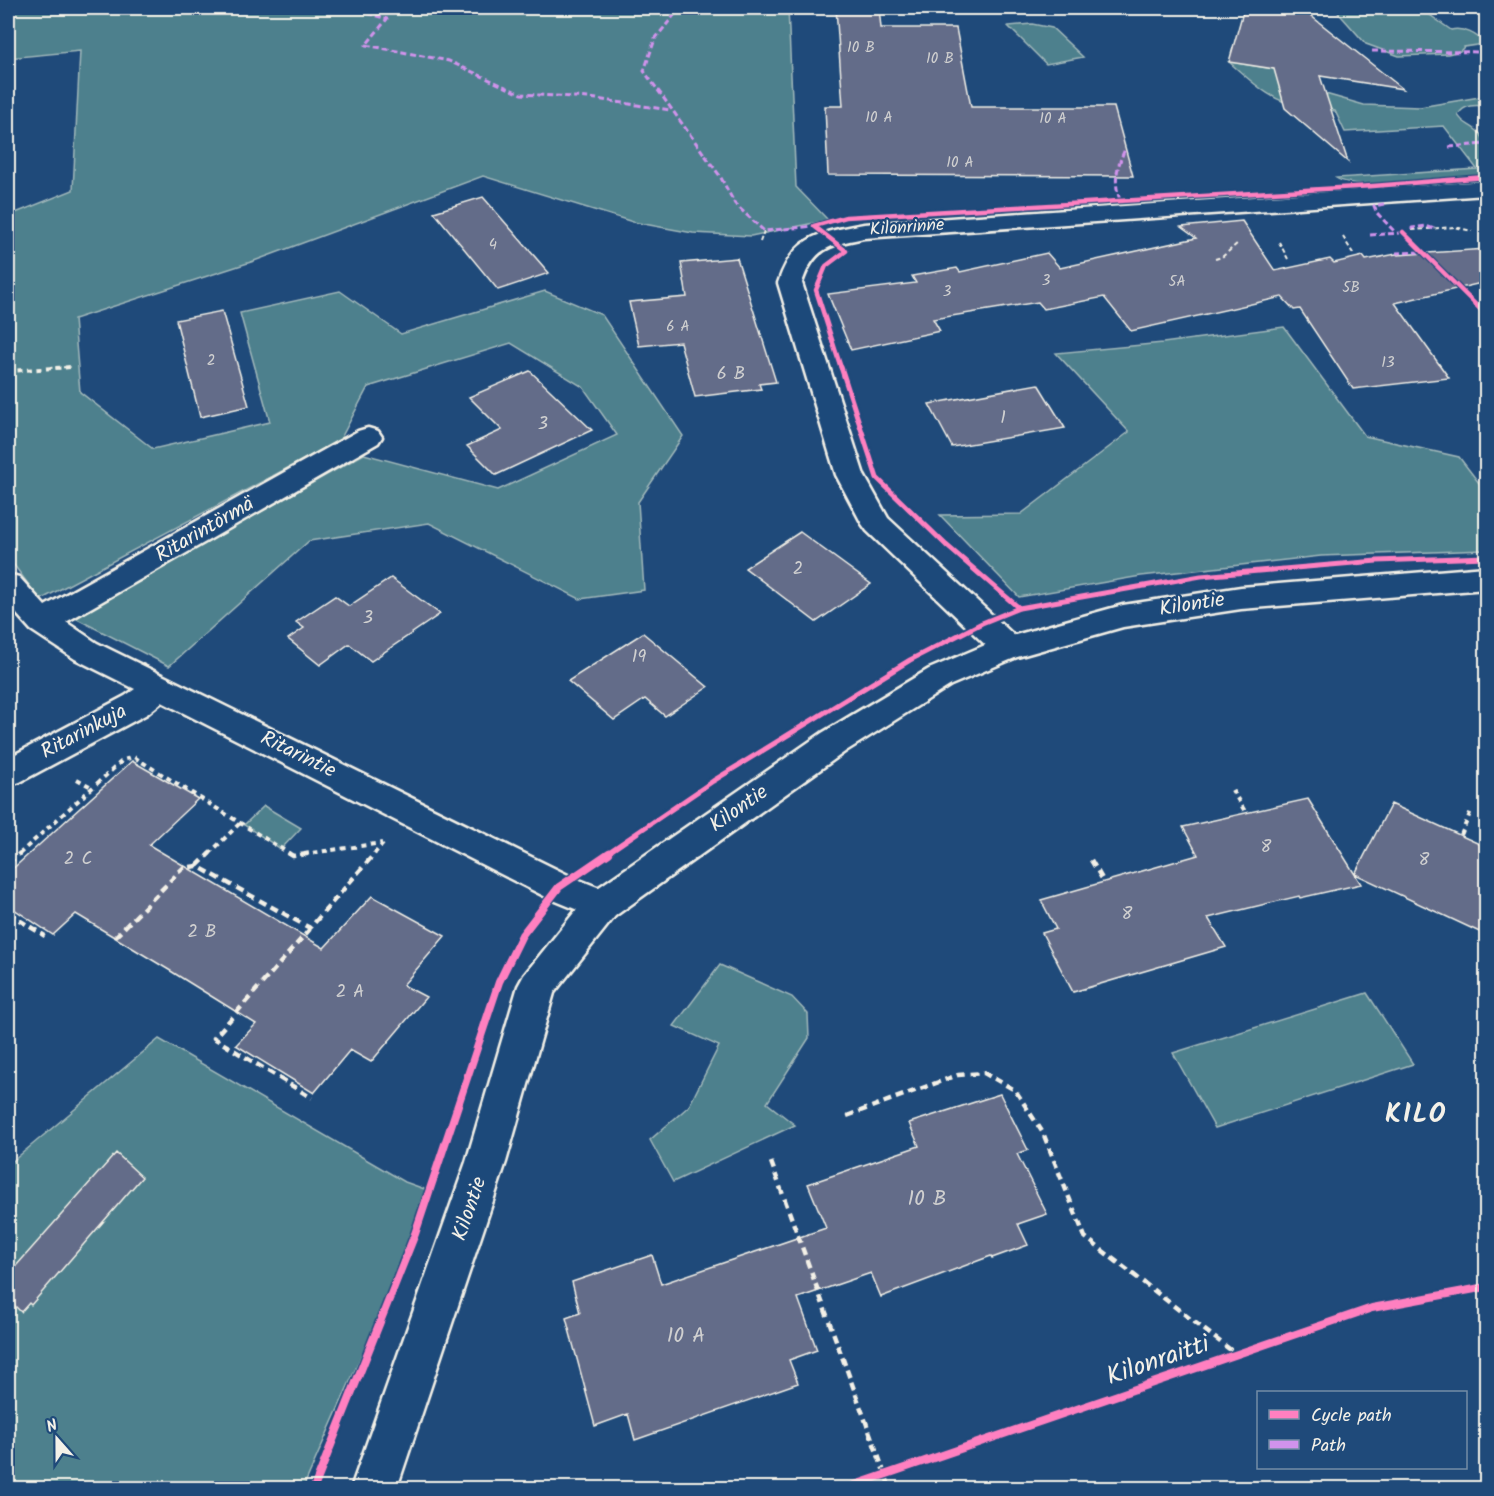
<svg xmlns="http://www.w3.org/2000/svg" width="1494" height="1496" font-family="Kalam,sans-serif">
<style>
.green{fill:#4e808d;stroke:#a1b8ba;stroke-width:1.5}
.building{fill:#646c89;stroke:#f4f1e8;stroke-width:1.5}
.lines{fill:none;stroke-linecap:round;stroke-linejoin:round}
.street-casing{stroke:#f4f1e8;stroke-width:5}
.secondary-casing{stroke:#f4f1e8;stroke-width:5}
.path-far2{stroke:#f4f1e8;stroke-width:2;stroke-dasharray:4.5 3;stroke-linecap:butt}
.path-far1{stroke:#f4f1e8;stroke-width:4;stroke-dasharray:5 4.5;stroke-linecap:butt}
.path{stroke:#f4f1e8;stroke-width:4.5;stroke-dasharray:8 5;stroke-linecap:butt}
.street{fill:#1f4a7a;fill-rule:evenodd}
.secondary{fill:#1f4a7a;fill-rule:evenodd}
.quiet{stroke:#d193ec;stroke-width:3;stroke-dasharray:6 3;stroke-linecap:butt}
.cycleway-far2-casing{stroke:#1f4a7a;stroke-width:7}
.cycleway-far1-casing{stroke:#1f4a7a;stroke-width:9}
.cycleway-casing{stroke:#1f4a7a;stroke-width:11}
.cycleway-far2{stroke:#ff80c0;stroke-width:4.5}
.cycleway-far1{stroke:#ff80c0;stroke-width:5}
.cycleway{stroke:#ff80c0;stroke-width:8}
.labels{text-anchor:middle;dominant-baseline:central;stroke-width:4.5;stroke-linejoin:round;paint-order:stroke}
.far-number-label{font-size:15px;fill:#d0d0d0}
.far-street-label{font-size:18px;fill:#f4f1e8;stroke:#1f4a7a}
.number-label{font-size:18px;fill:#d0d0d0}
.street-label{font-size:21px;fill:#f4f1e8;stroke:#1f4a7a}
.near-number-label{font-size:21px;fill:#d0d0d0}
.near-street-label{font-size:26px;fill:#f4f1e8;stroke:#1f4a7a}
.district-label{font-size:27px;font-weight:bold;letter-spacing:1.5px;fill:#f4f1e8;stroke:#1f4a7a}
</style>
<rect width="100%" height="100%" fill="#1f4a7a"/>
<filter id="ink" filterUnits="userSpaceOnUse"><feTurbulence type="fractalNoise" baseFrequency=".0167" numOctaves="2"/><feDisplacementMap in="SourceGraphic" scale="12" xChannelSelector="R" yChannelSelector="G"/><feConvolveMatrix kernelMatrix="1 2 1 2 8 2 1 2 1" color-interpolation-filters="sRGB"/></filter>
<g filter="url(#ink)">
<path class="green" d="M8 8H788L796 187 828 220 751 236 693 233 633 222 483 176 254 261 74 319 80 392 153 449 270 422 240 313 340 291 401 334 545 291 602 315 683 436 638 502 644 590 580 599 429 523 309 541 169 666 73 617 364 454 498 490 617 435 583 387 511 343 368 387 340 440 40 600 8 557V216L73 190 80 51 8 58Z
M1334 8H1420L1451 30C1462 27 1478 34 1484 44L1464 47 1460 51 1448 54 1399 56 1366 44Z
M1032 24 1052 28 1083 57 1046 64 1008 26Z
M1229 62 1294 72 1301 87 1364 105 1420 107 1486 96V106C1475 105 1464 104 1458 115 1463 124 1469 124 1476 130 1490 140 1486 160 1486 175 1456 178 1357 192 1336 178L1477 169 1444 126 1345 132 1335 111C1324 108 1315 108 1303 107 1272 103 1251 81 1229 62Z
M1284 327 1365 436 1459 457 1486 492V550L1321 556 1141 576 1019 597 940 515 1021 514 1129 432 1056 353 1163 343Z
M264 806 301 828 281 849 244 825Z
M720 965 792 997 808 1014 809 1038 767 1103 795 1125 673 1182 650 1140 689 1106 719 1046 674 1026Z
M1367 993 1413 1064 1215 1128 1173 1053Z
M159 1039 405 1182 430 1191 415 1234 303 1488H8V1165Z"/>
<path class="building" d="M836 8H879L881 28H956L971 107H1114L1133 176 828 175 825 106H843Z
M1244 8H1301L1403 89 1320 76 1348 162 1285 108 1274 69 1229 62Z
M483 197 549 273 498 290 434 212Z
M1242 221 1275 271 1330 259 1334 263 1363 256 1366 260 1396 254 1398 255 1486 249V282L1395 303 1449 378 1353 389 1300 309 1294 310 1282 297 1131 331 1104 297 1044 309 1038 302 933 319 940 331 851 350 828 294 916 283 912 276 957 268 960 272 1047 253 1060 268 1196 238 1181 227Z
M737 258 776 382 759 384 761 389 695 397 680 342 639 346 629 302 687 297 681 263Z
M222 311 249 406 200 417 176 320Z
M530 371 592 430 496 475 467 446 502 430 469 397Z
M1038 384 1065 428 952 447 929 404Z
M800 532 871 584 816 622 745 568Z
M391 578 440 614 371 661 349 644 320 665 288 639 304 628 296 622 335 596 349 606Z
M643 633 708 687 665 716 645 699 614 720 568 681Z
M132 761 198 799 149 845 324 948 372 896 445 936 403 985 426 997 371 1062 350 1050 314 1093 236 1045 256 1024 169 970 76 914 53 935 8 905V873Z
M1308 799 1361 884 1300 898 1299 896 1208 918 1226 947 1073 992 1042 933 1056 929 1041 900 1198 855 1183 827Z
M1391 804 1486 847V935L1355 874Z
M1000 1094 1028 1150 1017 1154 1047 1214 1018 1224 1028 1245 992 1258 991 1256 881 1297 871 1273 798 1298 817 1350 789 1360 798 1383 635 1440 628 1414 595 1426 566 1318 580 1313 572 1282 652 1255 661 1284 826 1228 808 1184 919 1146 909 1123Z
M116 1153 142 1177 31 1305 29 1303 21 1312 8 1299V1275Z"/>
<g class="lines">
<g class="street-casing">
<path id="street" d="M1486 181V195L864 238C830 245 814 247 802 283L864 475 888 518 1019 640 1024 648 1019 656 1008 660 997 656 867 531 862 524 836 475 778 283C794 235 819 233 864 224Z
M368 428 378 431 382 437 378 443 66 622 97 643 572 877 615 894 620 905 615 916 602 920 546 897 162 702 147 714 20 782 8 786V758L125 696 135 689 75 659 31 630 8 604V574L19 577 45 606 358 431Z"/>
</g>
<g class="secondary-casing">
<path id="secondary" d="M1486 567V589L1241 609 1123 627 1017 657 951 685 846 751 615 916 554 993 506 1162 397 1488H351L466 1162 518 986 524 975 589 894 822 733 929 669 997 640 1123 605 1241 587Z"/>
</g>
<path class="path-far2" d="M1412 230 1455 227 1472 231
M1343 237 1354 255
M760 242 764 231
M1279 242 1288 259
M1215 259 1222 257 1239 242
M48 368 71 367"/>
<path class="path-far1" d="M8 371 71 367
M77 779 93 788
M1232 790 1246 813
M1461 835 1471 811
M19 854 123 760 134 757 290 854
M209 854 240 823
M304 854 382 843
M374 854 383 844"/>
<path class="path" d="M288 853 293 856 314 853
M1091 860 1104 882
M8 864 20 853
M197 866 210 853
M8 913 45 936
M310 929 214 1038 312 1098
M115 937 183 868 197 866 310 928 375 853
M847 1116 958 1075 984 1073 1015 1090 1043 1133 1085 1237 1237 1355
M771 1162 890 1488"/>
<use href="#street" class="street"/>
<use href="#secondary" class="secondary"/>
<path class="quiet" d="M350 8 387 19 366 45 449 61 521 94 590 98 670 110
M676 8 679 9 655 39 644 71 720 176 735 204 764 231 814 226
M1372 51 1486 52
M1486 78 1480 101 1486 114
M1449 147 1486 144
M1120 200C1113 181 1117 167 1125 149
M1384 204 1374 206 1377 213 1394 231
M1412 230V228L1426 226 1434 229
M1370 235 1400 233
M1396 253 1423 252"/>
<g class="cycleway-far2-casing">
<path id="cycleway-far2" d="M1403 232 1486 315
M841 368 816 290 826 266 846 251 814 226 846 217 1373 186 1486 177"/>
</g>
<g class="cycleway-far1-casing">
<path id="cycleway-far1" d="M841 367 877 478 946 545 1019 608
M606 854 713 781 910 660 982 623 1019 608 1201 576 1377 561 1486 557"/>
</g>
<g class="cycleway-casing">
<path id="cycleway" d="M314 1488 415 1234 499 982 522 935 559 887 609 853
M846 1488 1372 1308 1486 1287"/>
</g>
<use href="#cycleway-far2" class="cycleway-far2"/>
<use href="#cycleway-far1" class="cycleway-far1"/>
<use href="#cycleway" class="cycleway"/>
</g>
</g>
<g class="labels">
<g class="far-number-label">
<text x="861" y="48">10 B</text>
<text x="940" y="59">10 B</text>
<text x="879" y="118">10 A</text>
<text x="1053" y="119">10 A</text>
<text x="960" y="163">10 A</text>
<text x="493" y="245">4</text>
<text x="1046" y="281">3</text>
<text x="1177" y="282">5A</text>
<text x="1351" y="288">5B</text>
<text x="947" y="292">3</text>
<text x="678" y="327">6 A</text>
<text x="211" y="361">2</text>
<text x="1388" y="363">13</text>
</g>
<g class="far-street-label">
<text transform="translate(907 228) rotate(-4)">Kilonrinne</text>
</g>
<g class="number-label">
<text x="731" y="374">6 B</text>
<text x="1003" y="418">1</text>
<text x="543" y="424">3</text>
<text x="798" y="569">2</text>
<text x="368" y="618">3</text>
<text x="639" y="657">19</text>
<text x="1266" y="847">8</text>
<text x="78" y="859">2 C</text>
<text x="1424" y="860">8</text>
<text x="1127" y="914">8</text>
<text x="202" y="932">2 B</text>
<text x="350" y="992">2 A</text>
</g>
<g class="street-label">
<text transform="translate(205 530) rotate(-30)">Ritarintörmä</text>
<text transform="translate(1192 605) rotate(-9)">Kilontie</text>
<text transform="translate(84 732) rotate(-28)">Ritarinkuja</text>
<text transform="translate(298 755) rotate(26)">Ritarintie</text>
<text transform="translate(739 809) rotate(-35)">Kilontie</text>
<text transform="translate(470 1209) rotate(-71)">Kilontie</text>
</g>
<g class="near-number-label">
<text x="927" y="1199">10 B</text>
<text x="686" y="1336">10 A</text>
</g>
<g class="near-street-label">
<text transform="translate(1158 1361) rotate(-19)">Kilonraitti</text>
</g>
<g class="district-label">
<text x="1416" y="1114">KILO</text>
</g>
</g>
<rect width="1494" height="1496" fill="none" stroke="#1f4a7a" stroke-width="30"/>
<rect x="15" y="15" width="1464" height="1466" fill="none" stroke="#f4f1e8" stroke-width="2" filter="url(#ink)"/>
<rect x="1257" y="1391" width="210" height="78" fill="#1f4a7a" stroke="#748da6" stroke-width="1.5"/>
<rect x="1269" y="1410" width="30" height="9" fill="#ff80c0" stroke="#748da6" stroke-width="1.5"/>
<text x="1311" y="1421" font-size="18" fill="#f4f1e8">Cycle path</text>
<rect x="1269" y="1440" width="30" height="9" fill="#d193ec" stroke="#748da6" stroke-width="1.5"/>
<text x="1311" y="1451" font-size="18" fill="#f4f1e8">Path</text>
<g transform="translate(57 1439) rotate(339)" stroke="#1f4a7a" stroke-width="4.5" paint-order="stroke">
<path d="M0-4.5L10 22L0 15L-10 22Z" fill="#f4f1e8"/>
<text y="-9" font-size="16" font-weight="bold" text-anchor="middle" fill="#f4f1e8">N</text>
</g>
</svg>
